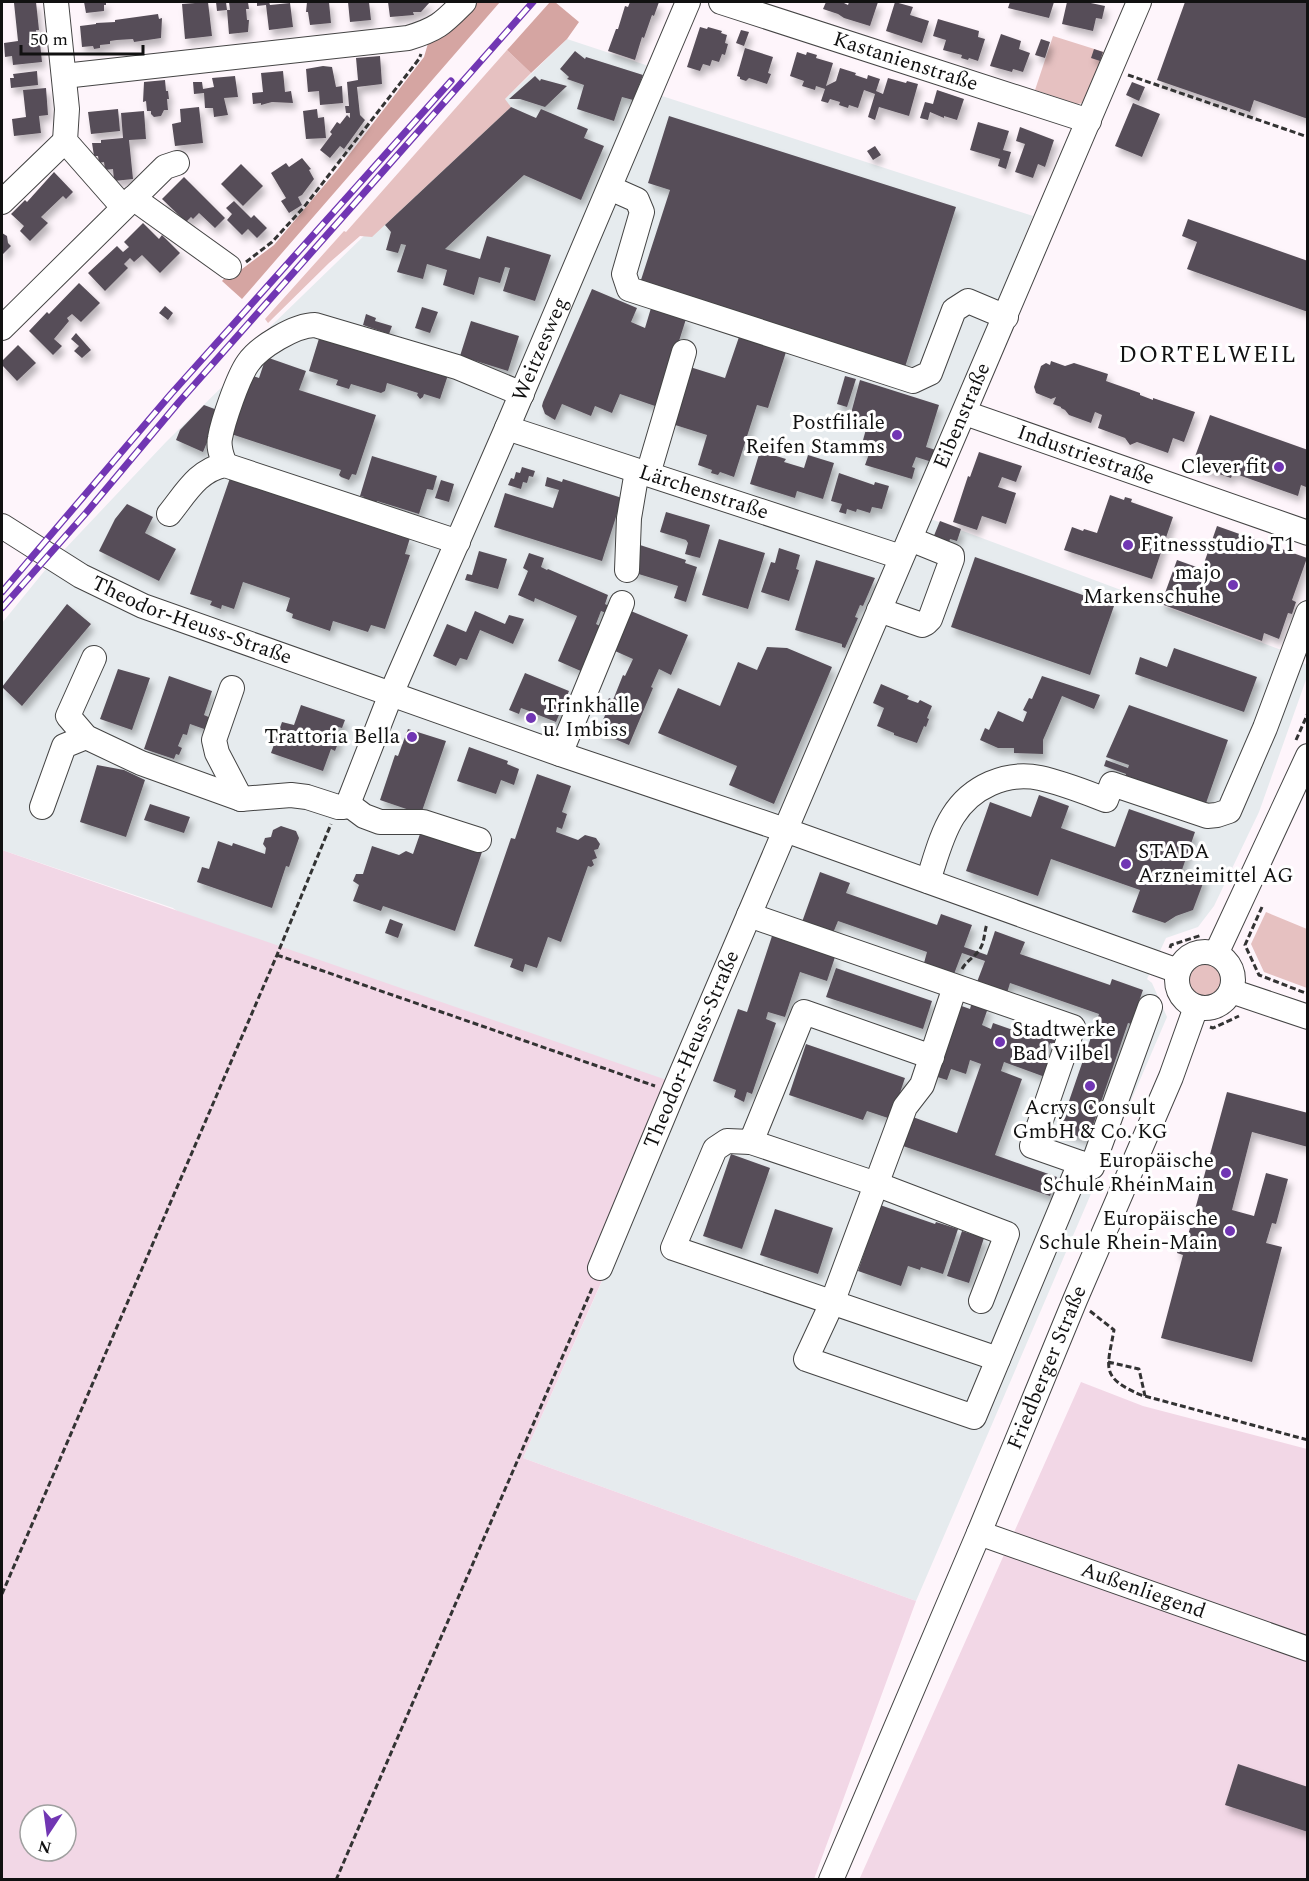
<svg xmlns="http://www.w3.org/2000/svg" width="1309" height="1881" font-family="Spectral,serif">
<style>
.industrial{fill:#e6ebee}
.farmland{fill:#f2d7e6;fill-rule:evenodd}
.green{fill:#e6c1c1}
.forest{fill:#d5a5a2}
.building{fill:#574e58;filter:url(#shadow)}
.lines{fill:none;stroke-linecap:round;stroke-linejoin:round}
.minor-casing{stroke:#444;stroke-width:26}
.path{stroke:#333;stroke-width:3;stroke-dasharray:6 3;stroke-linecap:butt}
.minor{stroke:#fff;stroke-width:24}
.rail-casing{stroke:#7136b3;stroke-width:7}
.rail{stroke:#fff;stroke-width:4.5;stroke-dasharray:14;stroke-linecap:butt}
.poi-dot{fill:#7136b3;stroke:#fff;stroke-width:2}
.labels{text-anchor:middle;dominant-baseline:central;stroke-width:6;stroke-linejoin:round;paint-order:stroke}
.street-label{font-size:21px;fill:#111;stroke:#fff}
.poi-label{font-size:21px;fill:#111;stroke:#fff;text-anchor:end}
.quarter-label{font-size:24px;letter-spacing:1.5px;fill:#111;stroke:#fff}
</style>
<defs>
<filter id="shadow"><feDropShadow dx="3.5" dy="6" stdDeviation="3" flood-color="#0004"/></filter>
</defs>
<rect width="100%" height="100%" fill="#fef5fb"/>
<path class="industrial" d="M567 39 670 73 662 96 1033 216 912 512 1284 651 1307 665V677L1259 812 1214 906 1198 927 1166 938 1147 979 1152 983 1167 1017 916 1601 523 1458 623 1234 173 908 2 850V623L46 569 166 442 234 375 235 361Z"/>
<path class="farmland" d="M2 850 684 1086 621 1238 523 1458 916 1601 814 1879 2 1880ZM30 1815H66V1851H30Z
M1081 1382 1143 1406 1307 1449V1879L859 1880Z"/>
<path class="green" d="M1053 36 1107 53 1084 103 1077 104 1035 90Z
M507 50 531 73 505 99 511 107 372 237 360 236 329 263 268 323 265 319 344 231 346 232Z
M1266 912 1307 929V988L1264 972 1251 944Z
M1188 981a17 17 0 1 1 34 0a17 17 0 1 1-34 0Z"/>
<path class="forest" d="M473 2H500L242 299 222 281 231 271 242 269 274 245 338 169 424 57 429 40Z
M550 2H555L579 22 567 39 531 73 507 50Z"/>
<path class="building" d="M36 2 39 30H36L37 44 40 43 42 62 13 65 12 56 5 57 4 43 18 41 14 3Z
M84 2H106V5H104V11L86 13Z
M208 2 212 36 185 39 182 4Z
M216 2H226L227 10 217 11Z
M229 2H248L249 9H246L247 20H249L248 32 229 34 227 10H230Z
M257 2H269L270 5 290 3 293 27 269 30 266 5 257 6Z
M307 2H329L331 23 310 25 308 12H306Z
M348 2H369L371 20 350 22Z
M388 2H430L421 12H413L414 15 390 17Z
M630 2H659L654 16 652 15 644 38 642 37 635 60 608 51 616 29H618L625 6 628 7Z
M826 2H842L848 5 849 2H878L870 26 844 18 838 14 823 9Z
M895 2 913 7 910 15 929 21 922 43 886 31Z
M1010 2H1054L1049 18 1008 8Z
M1067 2H1086L1105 6 1102 19 1096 18 1093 31 1062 24Z
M1185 2H1308V119L1254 100 1250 112 1157 80Z
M158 14 159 19 162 18 161 38 134 42 133 39 117 40 110 41V44L100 45V48L94 49 93 46 82 47 80 26 96 24V23L115 22V20Z
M938 19 979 31 978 37 985 39 978 61 969 58 968 60 961 58 962 55 943 50 946 40 933 36Z
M700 27 707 29 708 27 722 31 721 33 727 35 725 43 728 44 725 55 722 54 719 62 712 60 710 66 703 64 700 71 687 67Z
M741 30 749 32 744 46 736 43Z
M1001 34 1021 41 1019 49 1030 53 1023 72 1013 69 1012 72 990 66Z
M1041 39 1050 42 1045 58 1035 55Z
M745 48 773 57 768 73 771 74 767 84 749 78 746 81 740 79V77L737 76Z
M1094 49 1103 52 1100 61 1091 58Z
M575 51 585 59 586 57 643 75 633 100 622 97 614 121 577 109 584 85 567 79 569 77 560 69Z
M797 52 806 55 807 52 817 55 816 58 833 63 826 86 836 81 840 68 856 73 855 75 867 79 868 75 880 79 876 91 883 94 888 78 906 83 907 81 918 84 909 116 879 107 875 120 868 117 875 94 864 90 858 108 849 105 848 108 839 105 840 102 830 99 828 103 821 101 825 89 816 86 815 90 802 86 804 81 790 76Z
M380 56 382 84 357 87 360 115 365 120 344 149 340 146 330 158 320 150 332 134 330 132 337 122 340 124 347 115 350 118V113H346L345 106H349L347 82 358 80 356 58Z
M323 66 332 67 336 87 342 86 343 103 320 105 319 91 308 92 306 69Z
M37 71 38 85 11 88 10 78H14L13 74Z
M283 71 285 92 291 91 293 103 272 102 261 105V103L253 104 252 93 263 92 261 73Z
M235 76 238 97 224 98 228 115 214 117 213 108H205L204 93 194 94 193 82H202L203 89 214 87 212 78Z
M535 76 540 81 541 79 567 86 545 107 520 99H509Z
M165 80 166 91H168L169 99H167L168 110H164L161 116 154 117 151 114V111H147L146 101 143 102 144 82Z
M1132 82 1145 87 1139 101 1126 95Z
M46 88 48 115 39 116 41 133 14 136 12 119 26 117 23 90Z
M937 90 964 99 957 120 944 116V118L930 112 928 120 920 118 925 102 933 104Z
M1133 103 1160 114 1142 157 1115 146Z
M199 107 203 143 175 146 172 124 181 122 180 109Z
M511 107 536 118 541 109 588 129 584 138 604 146 581 200 524 175 445 249 480 259 487 236 551 255 535 301 503 291 510 268 505 267 500 283 479 277 474 295 443 285 447 270 427 264 423 279 397 272 406 245 401 244 398 253 386 250 391 232 385 225Z
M118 109 120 131 91 134 88 112Z
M317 109 318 118 324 117 326 138 306 139 303 111Z
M144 111 146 139 129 140 133 179 114 181 113 169 105 170 104 162 99 163 98 156H94L92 143H101V140L123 138 121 113Z
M669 116 956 207 905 367 640 283 670 190 648 183Z
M978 122 1009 131 1003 150 1011 152 1006 169 998 166 1000 159 970 150Z
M1020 127 1054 140 1045 167 1038 164 1033 178 1015 172 1025 144 1016 141Z
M875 146 881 155 873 160 867 151Z
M302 158 311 169 309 170 314 179 302 195 298 197 302 205 289 213 281 201 286 198 271 173 286 163 289 167Z
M241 164 263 186 243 206 221 184Z
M54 172 73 192 66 199 63 196 41 217 48 223 30 241 20 231 24 226 11 214 25 200 27 202Z
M184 177 225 218 215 228 199 213 193 219 191 217 186 222 162 199Z
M234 201 251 218 254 215 267 228 257 238 248 229 242 235 227 220 232 214 226 208Z
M1188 219 1308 261V312L1187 269 1197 242 1182 236Z
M143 223 159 239 162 235 180 253 160 273 142 255 134 262 130 258 124 264 128 268 105 291 88 273 117 246 123 252 129 247 124 242Z
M2 233 7 236 8 243 11 246 2 255Z
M79 283 100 303 81 322 72 314 67 318 69 321 54 339 62 346 53 355 29 331 47 312 49 314Z
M592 289 637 308 631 322 645 328 651 308 686 319 658 407 620 394 612 413 595 406 591 416 562 404 555 420 545 414 542 406 543 402Z
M165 306 173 313 168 320 159 313Z
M422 307 438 312 430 333 415 328Z
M366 314 376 318 375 321 392 326 389 334 363 325Z
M471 321 519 336 508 371 460 356Z
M321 332 449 372 440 399 424 394 423 397 420 399 417 395 418 393 387 383 385 391 381 393 351 384 349 389 336 385 338 380 309 371Z
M76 333 91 350 82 358 74 351 79 346 71 339Z
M739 337 786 352 768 408 757 405 734 477 720 472 718 475 711 473 712 470 698 465 707 435 672 424 690 367 725 378Z
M18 345 36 363 17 381 2 365V361Z
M266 357 306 371 299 390 376 415 356 475 352 474 349 480 341 477 339 475 341 470 228 433 247 374 259 378Z
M1051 361 1065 366 1074 363 1108 374 1106 381 1140 393V395L1153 400V398L1195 412 1184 442 1173 438 1168 453 1137 442 1130 445 1125 438 1098 428 1102 415 1095 412 1091 423 1069 415 1065 410 1061 408V407L1053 404 1056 397 1051 399 1036 393 1034 387 1041 366 1046 363 1050 365Z
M845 376 856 379 847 407 837 404Z
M860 380 939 405 926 447 936 450 932 462 916 457 912 467 915 468 912 479 865 465 869 454 860 451 868 422 850 417Z
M204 405 220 411 203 452 176 440 180 430Z
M1210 415 1308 450V481L1306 487 1301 485 1298 496 1233 473 1231 478 1192 465Z
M760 451 786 459 784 462 804 468 808 455 834 463 823 499 797 491 795 498 750 484Z
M979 452 1022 466 1016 482 1002 477 998 487 1016 493 1006 524 982 516 977 530 953 522 968 476 970 477Z
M372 456 437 476 433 490 427 489 419 514 377 501 375 509 362 505 364 497 360 496Z
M522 467 535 471 533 477 529 476 527 483 523 482 521 489 508 485 511 478 514 479 516 472 520 473Z
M839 473 874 485 875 482 889 486 882 509 872 507 870 513 857 509 856 512 847 509 846 514 839 512 842 504 831 501Z
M547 477 562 482 563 479 622 498 602 561 494 527 505 493 553 508 559 490 545 486Z
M230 478 410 538 405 554 410 555 385 629 371 625 368 632 333 621 330 631 292 618 293 614 286 611 290 598 243 582 234 609 222 605 221 609 210 605 212 601 190 594Z
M441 480 454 484 449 502 435 498Z
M1110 495 1124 500 1125 497 1132 499 1131 502 1173 517 1152 579 1064 550 1072 527 1083 531 1084 529 1097 533Z
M127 504 153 517 145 533 176 549 159 581 99 551 115 519Z
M666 512 710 525 700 558 685 554 688 543 686 540 660 532Z
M940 521 961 529 957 541 950 539 949 543 933 538Z
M1217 526 1307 558 1292 600 1296 602 1292 614 1288 613 1279 639 1264 633 1262 641 1161 604 1177 560 1202 569Z
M719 539 765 553 748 609 702 595Z
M640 545 686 560 685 563 697 567 686 602 674 598 678 586 632 572Z
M779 548 800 555 796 569 799 570 789 601 761 592 771 562 775 563Z
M479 551 507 559 498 589 465 580 467 574 472 575Z
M529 553 544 558 541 567 547 570 548 569 608 595 605 604 609 606 606 613 601 611 596 624 602 627 583 672 558 661 577 616 535 598 534 602 518 595 528 571 523 568Z
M975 557 1114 606 1090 675 951 627Z
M816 560 875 578 863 606 860 605 855 617 858 618 845 648 842 647V644L795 630Z
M67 604 91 624 22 706 2 687Z
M475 611 505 624 509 615 524 619 513 644 480 630 467 660 460 658 456 666 433 656 447 624 466 632Z
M631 611 688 635 671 675 659 669 651 687 653 688 629 745 598 732 608 708 605 707 609 698 613 700 623 675 625 676 633 659 615 651Z
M767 647 787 648 832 667 774 804 729 785 737 766 658 733 678 688 720 706 738 662 757 670Z
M1174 648 1257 677 1244 712 1135 674 1140 657 1167 667Z
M118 669 150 678 132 730 100 719Z
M525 673 569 691 556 722 536 714 535 716 528 713 529 711 521 708 519 714 509 710Z
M169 676 212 691 204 715 211 718 207 730 190 724 187 735 183 734 178 746 182 748 179 755 176 754 174 759 144 749Z
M1042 676 1100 695 1094 709 1062 696 1043 740V754L1014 753V748H998L980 740 985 728 989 730 998 711 1023 722 1027 712 1023 710 1029 698 1032 699Z
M881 684 909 696 907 699 918 703 920 700 932 706 927 718 929 719 926 727 924 726 917 743 894 735V733L877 726 884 708 873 703Z
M301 705 345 720 342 728 338 727 335 737 340 738 335 751 331 749 323 771 271 753 282 722 294 725Z
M1129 705 1228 740 1204 809 1124 780 1126 774 1104 766 1106 760 1128 768 1129 765 1106 757Z
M408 729 446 741 421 814 380 800 395 755 398 756Z
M469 747 508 761 507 764 519 769 514 785 501 780 496 794 457 781Z
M97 765 124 770 145 780 126 837 80 822Z
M537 774 571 786 562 812 567 814 562 829 557 827 556 832 578 840 585 835 596 838 600 844 598 849 594 850 597 858 592 860 594 865 591 867 588 866 561 942 548 937 537 968 525 964 523 972 510 967 513 959 474 946 511 838 515 839Z
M1039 795 1069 806 1061 828 1115 847 1129 809 1195 832 1182 870 1205 878 1193 910 1176 916 1165 923 1132 912 1140 890 1051 859 1038 896 966 871 990 802 1031 817Z
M150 804 190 817 184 833 144 820Z
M281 826 296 831 299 838 289 867 286 866 272 908 197 882 202 867 209 869 218 841 232 846 233 843 265 854 266 848 263 844 265 838 271 837 273 830Z
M421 831 482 852 455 931 383 906 381 911 353 901 359 885 353 881 356 874H363L372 846 399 855 406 851 413 854Z
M820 872 850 883 846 893 937 925 941 914 972 925 964 947 987 955 995 931 1025 942 1020 954 1110 985 1112 979 1143 990 1131 1024 1128 1023 1088 1140 1059 1130 1099 1014 1010 983 1007 993 977 982 985 961 962 953 954 974 924 963 927 952 838 921 833 933 802 922Z
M390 919 403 924 398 938 385 933Z
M772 936 835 957 827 981 800 972 785 1017 768 1012 766 1019 776 1023 752 1094 747 1092 744 1102 734 1097 736 1090 713 1081 738 1009 747 1012Z
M836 968 932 1001 923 1029 826 997Z
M972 1002 988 1008 982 1025 991 1029 993 1023 1027 1035 1028 1031 1057 1041 1055 1045 1050 1043 1045 1058 1051 1060 1045 1077 1004 1062 1001 1071 1022 1079 995 1155 1057 1177 1050 1196 900 1145 910 1116 957 1133 981 1064 970 1060 966 1074 951 1069 947 1080 931 1075 956 1004 970 1009Z
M806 1044 905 1078 891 1119 867 1111 863 1120 789 1095Z
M1227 1092 1308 1113V1147L1252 1132 1232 1210 1254 1216 1266 1173 1288 1179 1276 1224 1272 1223 1266 1243 1282 1247 1252 1362 1161 1338 1183 1255 1177 1253 1181 1238 1187 1239Z
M731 1154 770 1168 742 1249 703 1236Z
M880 1205 935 1224 936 1222 958 1229 943 1274 921 1267 920 1270 908 1266 901 1286 858 1271Z
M775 1209 833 1228 818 1274 760 1255Z
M962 1231 984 1238 969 1283 947 1276Z
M1238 1764 1308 1787V1832L1225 1805Z"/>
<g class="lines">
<g class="minor-casing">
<g id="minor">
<path d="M56 2 67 109 65 141 123 207"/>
<path id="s1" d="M721 2 1089 121"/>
<path d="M64 76 408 38C438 29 443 23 464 2"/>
<path d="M610 188 637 200 642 212 624 274 629 289 913 381 930 373 954 310 968 301 1006 317"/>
<path d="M133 198 229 267"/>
<path d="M2 202 65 141"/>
<path d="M2 328 165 167 177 163"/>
<path id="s2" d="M965 413 1308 533"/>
<path id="s3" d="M507 428 901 557"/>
<path d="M225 465C222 456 218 448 220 438 223 421 238 377 248 363 259 347 295 325 315 325L457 367 522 394"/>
<path d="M648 474 684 352"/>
<path d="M169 514C186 493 198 470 225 465L458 542"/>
<path id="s4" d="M2 526 81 576 143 606 560 754 785 830 1178 971"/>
<path d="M627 570 629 518 637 471"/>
<path d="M879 610 922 625 926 623 930 619 952 559V556L910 539"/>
<path id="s5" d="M94 658 68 716 86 737 141 763 241 799 291 795 307 797 338 807H344L348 804 391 694 507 428 688 2"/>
<path d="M232 688 214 740 217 753 241 799"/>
<path d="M560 754 622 603"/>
<path d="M348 804 364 816 380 822H423L479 840"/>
<path d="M42 807 64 746 86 737"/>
<path d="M928 881C935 860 941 835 953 816 971 787 1006 771 1040 778 1063 783 1085 792 1106 800L1112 784 1207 816 1217 815 1229 811 1265 728 1308 613"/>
<path d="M749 915 1073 1027 1032 1146 1092 1167 1150 1007"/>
<circle cx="1205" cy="980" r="28"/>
<path d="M1216 954 1308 756"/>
<path d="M955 987 922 1085 905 1107 832 1303 806 1359 974 1417 1080 1163"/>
<path d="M1231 991 1308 1017"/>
<path d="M932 1057 804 1012 751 1142 727 1141 715 1149 673 1248 998 1359"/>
<path d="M751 1142 876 1184 1007 1234 981 1301"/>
<path id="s6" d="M600 1268 673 1093 1139 2"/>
<path id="s7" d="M979 1533 1308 1649"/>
<path id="s8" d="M831 1880 979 1533 1075 1300 1171 1077 1196 1007"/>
</g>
</g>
<path class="path" d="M1128 75 1308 137
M246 262 272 242 304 207 419 59 421 54
M1296 740 1308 713
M1262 907 1245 945 1259 975 1308 994
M1170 948 1171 945 1202 935
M277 955 655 1086
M962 969C967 960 975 957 980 949 985 941 984 932 987 924
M1210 1027 1213 1028 1239 1016
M1090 1311 1114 1330C1107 1369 1100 1377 1141 1395L1308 1440
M1108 1362 1139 1369 1145 1396
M2 1594 277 955 331 824
M336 1880 593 1286"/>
<use href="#minor" class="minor"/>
<g class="rail-casing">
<path id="rail" d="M2 592 171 394 451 81
M2 608 86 513 179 402 533 2"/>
</g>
<use href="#rail" class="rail"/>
</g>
<g class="poi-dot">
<circle cx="897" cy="435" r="6"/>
<circle cx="1279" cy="467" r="6"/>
<circle cx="1128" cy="545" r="6"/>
<circle cx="1233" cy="585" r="6"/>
<circle cx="531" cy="718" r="6"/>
<circle cx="412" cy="737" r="6"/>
<circle cx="1126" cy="864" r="6"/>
<circle cx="1000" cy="1042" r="6"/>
<circle cx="1090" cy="1086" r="6"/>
<circle cx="1226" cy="1173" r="6"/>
<circle cx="1230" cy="1231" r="6"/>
</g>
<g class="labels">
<g class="street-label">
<text stroke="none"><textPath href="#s1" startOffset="194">Kastanienstraße</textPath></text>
<text stroke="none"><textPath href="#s5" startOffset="862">Weitzesweg</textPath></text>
<text stroke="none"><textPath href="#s6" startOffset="926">Eibenstraße</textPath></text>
<text stroke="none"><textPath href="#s2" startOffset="128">Industriestraße</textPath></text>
<text stroke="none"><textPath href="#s3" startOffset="207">Lärchenstraße</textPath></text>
<text stroke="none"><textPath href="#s4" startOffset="213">Theodor-Heuss-Straße</textPath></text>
<text stroke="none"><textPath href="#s6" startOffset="237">Theodor-Heuss-Straße</textPath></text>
<text stroke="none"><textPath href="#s8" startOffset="556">Friedberger Straße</textPath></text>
<text stroke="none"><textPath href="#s7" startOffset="174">Außenliegend</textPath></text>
</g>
<g class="poi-label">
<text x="885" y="423">Postfiliale<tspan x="885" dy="24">Reifen Stamms</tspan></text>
<text x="1267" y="467">Clever fit</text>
<text x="1140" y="545" text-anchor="start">Fitnessstudio T1</text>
<text x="1221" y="573">majo<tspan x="1221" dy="24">Markenschuhe</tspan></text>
<text x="543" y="706" text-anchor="start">Trinkhalle<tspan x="543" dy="24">u. Imbiss</tspan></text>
<text x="400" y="737">Trattoria Bella</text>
<text x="1138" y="852" text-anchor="start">STADA<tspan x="1138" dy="24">Arzneimittel AG</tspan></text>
<text x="1012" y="1030" text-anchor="start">Stadtwerke<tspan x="1012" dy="24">Bad Vilbel</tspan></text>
<text x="1090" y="1108" text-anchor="middle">Acrys Consult<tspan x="1090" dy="24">GmbH &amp; Co. KG</tspan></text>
<text x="1214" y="1161">Europäische<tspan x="1214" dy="24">Schule RheinMain</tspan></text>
<text x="1218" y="1219">Europäische<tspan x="1218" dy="24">Schule Rhein-Main</tspan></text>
</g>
<g class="quarter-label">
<text x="1208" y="355">DORTELWEIL</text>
</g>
</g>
<rect width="1309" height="1881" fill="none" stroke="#111111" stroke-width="6"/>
<g transform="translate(48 1833) rotate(193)"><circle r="28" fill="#ffffff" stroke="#a0a0a0" stroke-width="1.5"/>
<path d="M0-4.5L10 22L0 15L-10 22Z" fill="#7136b3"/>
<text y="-9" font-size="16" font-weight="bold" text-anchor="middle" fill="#111111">N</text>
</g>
<path d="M21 45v9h122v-9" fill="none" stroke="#111111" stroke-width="3"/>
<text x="30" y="45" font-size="18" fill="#111111" stroke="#ffffff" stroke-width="4.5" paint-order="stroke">50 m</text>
</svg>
